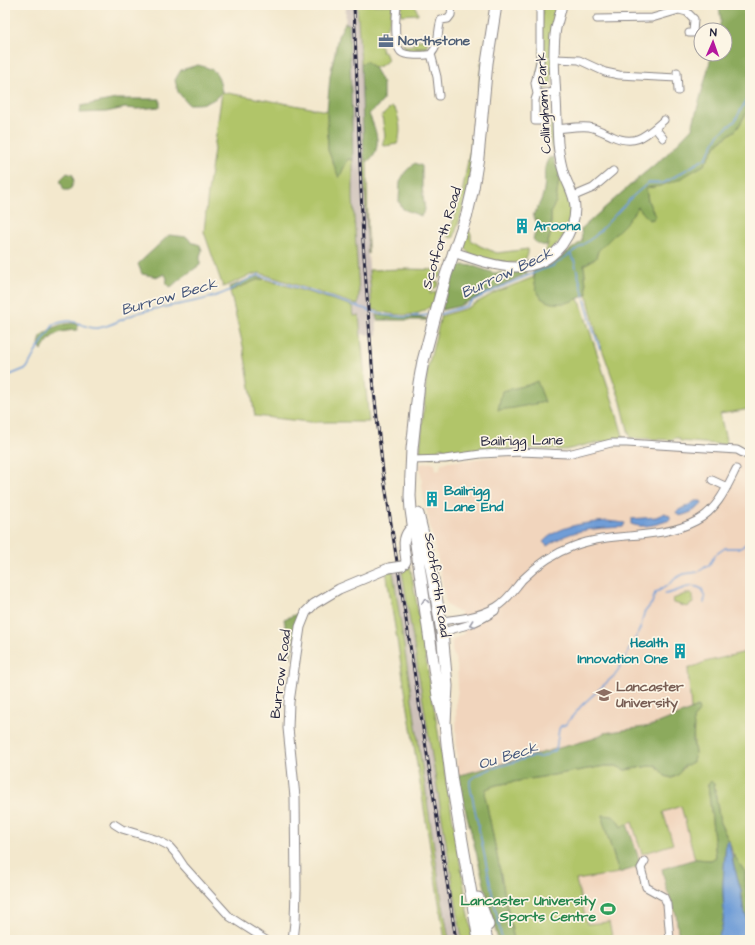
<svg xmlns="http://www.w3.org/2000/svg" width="755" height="945" font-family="'Architects Daughter',sans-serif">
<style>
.built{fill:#f1d5bd}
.industrial{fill:#cec1ba}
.green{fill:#b1c569;stroke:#6a7452}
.forest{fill:#8caa5d;stroke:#57664c}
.water{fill:#6f9dd7;stroke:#486089}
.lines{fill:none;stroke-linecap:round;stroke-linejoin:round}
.stream{stroke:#6f9dd7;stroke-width:1.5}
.street-casing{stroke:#8a8584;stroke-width:9}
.secondary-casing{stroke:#8a8584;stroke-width:11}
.primary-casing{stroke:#8a8584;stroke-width:13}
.street{stroke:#fff;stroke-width:7}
.secondary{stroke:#fff;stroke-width:9}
.primary{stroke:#fff;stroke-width:11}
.rail-casing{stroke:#22223b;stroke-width:3}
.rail{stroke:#fcf5e5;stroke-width:1.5;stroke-dasharray:4.5;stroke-linecap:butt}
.secondary-bridge-casing{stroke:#8a8584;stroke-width:11;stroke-linecap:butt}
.secondary-bridge{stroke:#fff;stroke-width:9}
.oneway{stroke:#9c9ca7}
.labels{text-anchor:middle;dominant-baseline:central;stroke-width:3.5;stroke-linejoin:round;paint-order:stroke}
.service-label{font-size:14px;font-weight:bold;fill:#4e5e75;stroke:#fcf5e5;text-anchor:start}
.street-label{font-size:14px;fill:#22223b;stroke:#fcf5e5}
.culture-label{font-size:14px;font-weight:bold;fill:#0d838f;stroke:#fcf5e5;text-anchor:start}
.education-label{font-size:14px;font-weight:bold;fill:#785e54;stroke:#fcf5e5;text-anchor:start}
.leisure-label{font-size:14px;font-weight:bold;fill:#27864d;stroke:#fcf5e5;text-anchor:end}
.water-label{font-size:15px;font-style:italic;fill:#415379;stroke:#fcf5e5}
</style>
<rect width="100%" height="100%" fill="#fcf5e5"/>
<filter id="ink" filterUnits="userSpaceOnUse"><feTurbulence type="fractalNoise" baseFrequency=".025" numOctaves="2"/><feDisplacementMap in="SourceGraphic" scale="8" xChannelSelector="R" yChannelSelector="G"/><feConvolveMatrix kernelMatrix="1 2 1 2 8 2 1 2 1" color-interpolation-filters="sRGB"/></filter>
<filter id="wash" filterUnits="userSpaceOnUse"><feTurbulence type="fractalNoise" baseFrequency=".012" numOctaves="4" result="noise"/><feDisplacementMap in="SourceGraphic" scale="16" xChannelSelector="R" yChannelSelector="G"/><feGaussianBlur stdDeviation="0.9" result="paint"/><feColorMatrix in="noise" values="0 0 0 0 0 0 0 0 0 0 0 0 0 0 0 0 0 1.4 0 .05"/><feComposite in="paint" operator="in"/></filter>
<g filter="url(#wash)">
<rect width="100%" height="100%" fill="#f3e8cd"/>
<path class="built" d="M625 446 730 452 738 454 750 461V940H498L457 776 456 701 458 689 457 665 452 650V641L459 636 464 634 460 612H457L447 605 446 603 440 569 424 501 420 465V464L432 462 435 464 436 471 440 470 441 463 500 456 591 453 594 452 596 449Z"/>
<path class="industrial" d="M346 5H361L367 162 368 254 372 309 376 315 377 335 361 334 359 316 354 317 353 306 358 305 339 178Z
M411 570 432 701 473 940H445L387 573Z"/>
<path class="green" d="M357 5H393C390 21 390 25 379 37L382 52H385L388 60 382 65 374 68 366 61 361 65Z
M402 5H415L418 14 401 15Z
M543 5H558L551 86C547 90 544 90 539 88L538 82Z
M414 40H427V47H414L427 48V52H413L406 50 402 43H404V46L413 45Z
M481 62H482L470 179 466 198 454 237 451 238 448 236 462 193 478 107Z
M222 92 327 111 328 150 339 177 348 159 353 160V199L359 293 358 305 260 273C247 275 235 283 223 287L204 232 208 192Z
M391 107 395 109C400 120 402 133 397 144L385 146 382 145 385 136 382 116Z
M750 107V409L720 414 727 445 680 441 679 438H674L673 440 630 438 621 402 596 332 587 295 584 265 596 258 598 251 626 223 638 206 649 220 656 218 648 201 646 188 660 186 704 165 718 143 737 129Z
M553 117 554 151V153L549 140 550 127Z
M364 157 367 162 368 254 364 167Z
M560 172C576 206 577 230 545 255L551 232V212L556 201Z
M467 229 471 234V240L480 246 497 253 528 249C531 275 481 257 469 254L463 244Z
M407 269 443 270 440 278 435 277 434 281 439 282 437 287 431 290 430 294 437 291 432 309 429 307C416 320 387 314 372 309L369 270Z
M534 277 541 298C553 305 564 304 577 298L581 304 614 405 624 439 589 444 566 450 518 448 447 456 443 452V447L439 448V454L436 457H422L420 455V451L427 371 441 316 467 308 496 292Z
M264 279 353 306 354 316 359 315 369 422H310L255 416 243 346 230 291 257 280Z
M408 567H410L411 570 473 940H462L402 572Z
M386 571H393L437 867C440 892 445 915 449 940H445Z
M685 594H692L693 596V603L687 607 674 603 673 599Z
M750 651V907L745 885V872L733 854 729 841 720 823 714 784 711 781 708 784 716 857 711 860 695 859 681 806 663 812 673 844 642 854 632 822 621 827 618 821H603L619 873 576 880 587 924 609 922 613 940H514L485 796 486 789 496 785 605 766H616L625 770 656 765 665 776 672 778C681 774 688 761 695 753 693 741 694 731 693 719L699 712 698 707 691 710 688 669 705 662Z"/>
<path class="forest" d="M719 5H750V107L737 129 718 143 704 165 678 180 660 186 646 188 648 201 656 218 649 220 638 207 626 223 598 251 596 258 584 265 587 295C580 297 571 303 564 303 539 306 535 292 533 270L552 264 582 241 581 229 636 180 665 156 692 128 712 54H725V30H718L721 21Z
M345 23 349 24 353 160 348 159 339 178 328 150 327 111 330 76 336 47 338 36Z
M366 61 375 69 383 84V101L369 114C376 131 384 149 367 162L364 157 361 65Z
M198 65C218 70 218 73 222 92 211 104 204 104 188 104L178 92 175 80 181 70Z
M116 99H160V107L137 109 125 108 106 112 80 113 81 106Z
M554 157 555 164 560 172 556 201 551 212V232L547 245C540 246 537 244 533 239L538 225 533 215C538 207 543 198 544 189 546 177 542 168 549 158Z
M415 163 422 166V187L425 210 421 216 403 209 399 202 400 181 406 171Z
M67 173 73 175 74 182 70 190H64L60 180Z
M169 235 187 237 191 242 200 245 202 250 200 257V265L180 279 171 287 166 284 167 278 164 274 158 277 142 274 138 264Z
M465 265 473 266 494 273 526 271 527 273 459 306 442 310 453 269 457 266Z
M255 277H261L264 279 257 280 230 291 229 287Z
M376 315 425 318 429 320H377Z
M72 323 77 324 78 330C59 331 52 333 42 350L39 344 41 336C51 328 59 324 72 323Z
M537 381 545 402 514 408 498 410 502 391 528 385Z
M305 608 296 625 291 658 284 619 297 614Z
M698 707 699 712 693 719 694 727 693 741 695 753 693 762 683 767 678 775 672 778 665 776 656 765 625 770 616 766H605L496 785 486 789 485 796 514 940H498L457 776 592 739 604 733 651 726Z
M711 781 714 784 720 823 729 841 726 842C725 855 724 869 723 882 722 905 728 918 717 940H679L676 914 666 887 662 869 695 859 711 860 716 857 708 784Z
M603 815 613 816 618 821 621 827 627 824 639 859 638 867 619 873 603 821Z
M733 854 745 872V885L750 907V928L743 907 741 890 733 863Z"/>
<path class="water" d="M695 501H701L702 504C695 511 688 514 679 516L676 512C682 507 689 506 695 501Z
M665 513 670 516V520C658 524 643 529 631 524V519L656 517Z
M607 521 625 523 623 527C594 529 573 528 547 546L543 542C559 525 585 523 607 521Z
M729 841 733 863 741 890 743 907 750 928V940H717C728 918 722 905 723 882 724 869 725 855 726 842Z"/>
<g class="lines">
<path class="stream" d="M570 254 574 260 593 329 600 349
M440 314 466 306 474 300 501 287 541 270 553 266 595 236 632 197 648 183H664L706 158 719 134 735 121 750 93
M5 377 27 368 35 353 54 324C59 323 64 321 69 321 79 321 88 330 98 328 113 326 126 316 141 312 168 305 194 304 221 294 235 289 245 279 259 275L384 315 404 317 430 315
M664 594C678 593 689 581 702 589L705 598 704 603
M502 940 470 786V780L479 774 490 769 531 757H542L556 750 559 729 561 726 565 725 582 705 616 674 637 635 641 626 644 613 652 603 655 593 668 585 676 578 684 574 698 572 704 568 709 565 715 555 725 548H741L750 540"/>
</g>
</g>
<g filter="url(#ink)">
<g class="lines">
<g class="street-casing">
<path id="street" d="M397 5C396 15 393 44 401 52 405 56 425 56 431 54
M540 5V62L535 83 537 94 535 100V121H543
M679 10 687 12 694 19 693 33H689
M597 19 652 18 679 10V5
M431 54C440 45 437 31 441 20L448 19 451 15 452 5
M431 54 437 77 439 96
M555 59 579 60 605 72 619 75 677 78
M677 72 678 91
M537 94 556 92
M655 128 663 138
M557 129C568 128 578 126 589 127 596 128 605 133 612 136 636 147 646 135 664 120
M574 196 593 188 613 171
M412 460 445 459 481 454 520 452 568 454 611 443H627L737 450 750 457
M712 480 727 487
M440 621C459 619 479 617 496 607 507 601 515 588 523 579 537 565 555 553 574 546 613 531 658 541 696 521 717 510 726 489 736 469
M442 632C462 627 478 623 495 611L496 609
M114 824 122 829 155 839 169 846 176 854 184 866 230 917 266 940
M645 861 641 868 646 887 664 897 667 904 670 940"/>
</g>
<g class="secondary-casing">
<path id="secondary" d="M453 252C490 264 533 282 562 245 570 234 575 221 575 208 575 195 568 186 564 174 561 165 559 153 558 144 557 129 557 113 556 98 555 75 552 51 556 28 558 21 560 13 562 5
M402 566 405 563 406 561C405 550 401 540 409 530L414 529
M293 940 295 922 296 888 295 797 288 728 289 702 300 627 306 612 314 604 339 589 389 568"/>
</g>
<g class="primary-casing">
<path id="primary" d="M418 514 431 567 442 632 447 686 445 723 447 744 452 783 479 940
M445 723 438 696 411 510 410 496 412 449 419 383 423 361 446 275 467 214 473 188 478 157 487 63 496 5
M478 898 488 925
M482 919 487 940"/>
</g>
<use href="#street" class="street"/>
<use href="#secondary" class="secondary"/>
<use href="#primary" class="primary"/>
<g class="rail-casing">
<path id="rail" d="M354 5 363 242 374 391 383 472 456 940"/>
</g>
<use href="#rail" class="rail"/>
<g class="secondary-bridge-casing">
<path id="secondary-bridge" d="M389 568 402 566"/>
</g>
<use href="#secondary-bridge" class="secondary-bridge"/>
</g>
<defs><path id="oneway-chevron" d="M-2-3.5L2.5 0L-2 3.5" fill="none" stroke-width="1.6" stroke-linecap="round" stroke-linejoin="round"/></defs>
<g class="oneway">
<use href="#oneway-chevron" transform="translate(425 601) rotate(-98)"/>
<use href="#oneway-chevron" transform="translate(472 624) rotate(160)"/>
</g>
</g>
<defs>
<g id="office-bare" transform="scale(1.2)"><path d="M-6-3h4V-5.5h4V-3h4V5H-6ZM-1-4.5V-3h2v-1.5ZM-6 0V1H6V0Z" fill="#5c6f8a" stroke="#fcf5e5" stroke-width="2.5" paint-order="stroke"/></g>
<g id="building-bare" transform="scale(1.2)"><path d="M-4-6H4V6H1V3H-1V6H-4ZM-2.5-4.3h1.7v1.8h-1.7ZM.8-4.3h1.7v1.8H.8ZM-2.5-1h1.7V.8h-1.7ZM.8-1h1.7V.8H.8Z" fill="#0f9aa8" stroke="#fcf5e5" stroke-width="2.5" paint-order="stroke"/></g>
<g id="university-bare" transform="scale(1.2)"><path d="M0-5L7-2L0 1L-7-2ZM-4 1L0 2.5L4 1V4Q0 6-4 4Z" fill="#8d6e63" stroke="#fcf5e5" stroke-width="2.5" paint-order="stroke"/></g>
<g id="stadium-bare" transform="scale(1.2)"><path d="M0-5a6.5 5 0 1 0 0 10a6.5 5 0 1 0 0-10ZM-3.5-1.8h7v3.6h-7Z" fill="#2e9e5b" stroke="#fcf5e5" stroke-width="2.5" paint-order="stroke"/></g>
</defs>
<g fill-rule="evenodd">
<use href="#office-bare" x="386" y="41"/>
<use href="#building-bare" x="522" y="226"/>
<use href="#building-bare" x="432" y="499"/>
<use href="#building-bare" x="680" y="651"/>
<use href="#university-bare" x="604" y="695"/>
<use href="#stadium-bare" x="608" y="909"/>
</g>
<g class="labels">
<g class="service-label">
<text x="398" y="41">Northstone</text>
</g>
<g class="street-label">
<text transform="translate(544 103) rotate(-93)">Collingham Park</text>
<text transform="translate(442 238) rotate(-73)">Scotforth Road</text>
<text transform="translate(522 441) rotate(-1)">Bailrigg Lane</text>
<text transform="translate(437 585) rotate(81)">Scotforth Road</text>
<text transform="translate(281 674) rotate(-83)">Burrow Road</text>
</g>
<g class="culture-label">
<text x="534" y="226">Aroona</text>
<text x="444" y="491">Bailrigg<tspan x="444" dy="16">Lane End</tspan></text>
<text x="668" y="643" text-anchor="end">Health<tspan x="668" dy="16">Innovation One</tspan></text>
</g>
<g class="education-label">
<text x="616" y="687">Lancaster<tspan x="616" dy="16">University</tspan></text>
</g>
<g class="leisure-label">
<text x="596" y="901">Lancaster University<tspan x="596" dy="16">Sports Centre</tspan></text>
</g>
<g class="water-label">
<text transform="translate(507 273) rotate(-25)">Burrow Beck</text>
<text transform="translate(169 297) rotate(-16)">Burrow Beck</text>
<text transform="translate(508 756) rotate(-17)">Ou Beck</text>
</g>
</g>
<rect width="755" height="945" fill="none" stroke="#fcf5e5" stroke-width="20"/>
<g transform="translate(713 42) rotate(2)"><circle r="19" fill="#fcf5e5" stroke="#a5a1a1"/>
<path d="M0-3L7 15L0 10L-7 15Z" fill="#b5179e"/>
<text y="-6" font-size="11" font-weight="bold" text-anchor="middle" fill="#22223b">N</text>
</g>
</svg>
